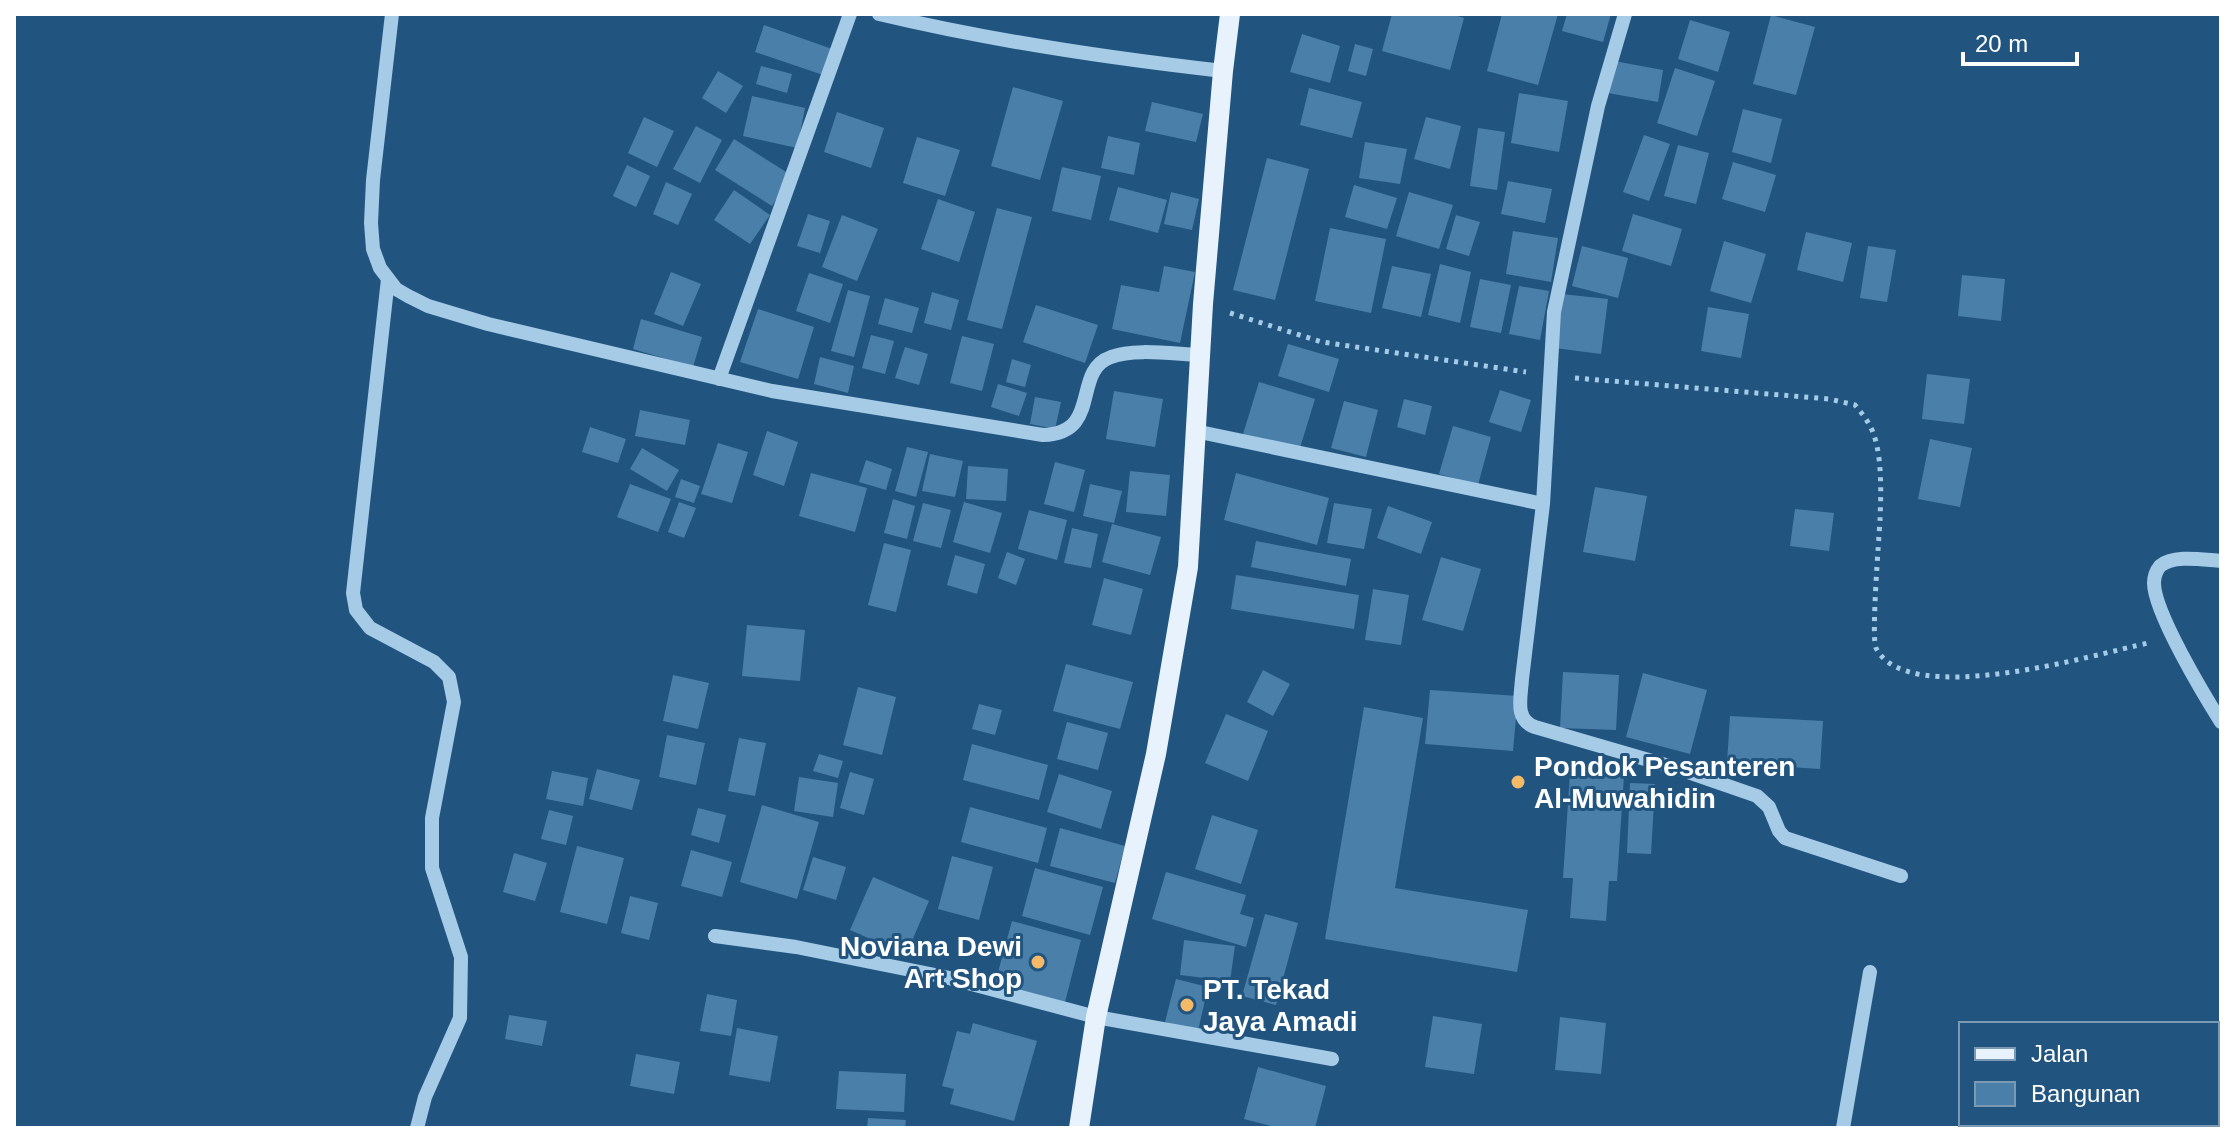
<svg xmlns="http://www.w3.org/2000/svg" width="2235" height="1142" font-family="Arial,sans-serif">
<style>
.building{fill:#497fa8}
.lines{fill:none;stroke-linecap:round;stroke-linejoin:round}
.path{stroke:#a5cbe7;stroke-width:5;stroke-dasharray:4 6;stroke-linecap:butt}
.minor{stroke:#a5cbe7;stroke-width:14}
.major{stroke:#e7f2fd;stroke-width:20}
.poi-dot{fill:#f4ba67;stroke:#21557f;stroke-width:3}
.labels{text-anchor:middle;dominant-baseline:central;stroke-width:6;stroke-linejoin:round;paint-order:stroke}
.poi-label{font-size:28px;font-weight:bold;fill:#fff;stroke:#21557f;text-anchor:start}
</style>
<rect width="100%" height="100%" fill="#21557f"/>
<path class="building" d="M1392 14H1451L1464 18 1450 70 1382 51Z
M1502 14H1558L1538 85 1487 71Z
M1567 14H1611L1603 42 1562 31Z
M1771 15 1815 27 1796 95 1753 84Z
M1690 20 1730 32 1718 72 1678 59Z
M764 25 835 50 826 76 755 52Z
M1302 34 1340 46 1330 83 1290 72Z
M1355 44 1373 49 1366 76 1348 71Z
M1614 61 1663 70 1658 102 1608 93Z
M761 66 792 74 787 93 756 84Z
M1675 68 1715 81 1697 136 1657 123Z
M718 71 743 86 726 113 702 98Z
M1013 87 1063 101 1040 180 991 166Z
M1309 88 1362 102 1352 138 1300 125Z
M1519 93 1568 101 1559 152 1511 143Z
M752 96 805 108 797 148 743 136Z
M1152 102 1203 114 1196 142 1145 131Z
M1743 109 1782 119 1771 163 1732 152Z
M837 112 884 128 871 168 824 152Z
M644 117 674 131 657 167 628 153Z
M1426 117 1461 126 1450 169 1414 159Z
M696 126 722 140 700 183 673 169Z
M1478 128 1505 132 1497 190 1470 186Z
M1644 135 1670 144 1649 201 1623 192Z
M1108 136 1140 143 1134 175 1101 168Z
M917 137 960 150 945 196 903 183Z
M734 139 791 175 772 206 715 170Z
M1365 142 1407 149 1400 184 1359 178Z
M1678 145 1709 153 1696 204 1664 196Z
M1267 158 1309 169 1275 300 1233 290Z
M1733 162 1776 175 1765 212 1722 199Z
M627 165 650 176 636 207 613 196Z
M1062 167 1101 176 1091 220 1052 211Z
M1508 181 1552 189 1545 223 1501 214Z
M666 182 692 194 678 225 653 214Z
M1354 185 1397 198 1387 229 1345 217Z
M1118 187 1167 200 1158 233 1109 220Z
M734 190 770 215 750 244 714 220Z
M1171 192 1199 199 1192 230 1164 224Z
M1409 192 1453 205 1439 249 1396 236Z
M938 199 975 212 959 262 921 249Z
M997 208 1032 217 1002 329 967 320Z
M808 214 830 221 820 253 797 246Z
M1633 214 1682 229 1671 266 1622 251Z
M842 215 878 229 857 281 822 267Z
M1456 215 1480 222 1469 256 1446 249Z
M1330 228 1386 239 1371 313 1315 301Z
M1513 231 1558 238 1551 282 1506 274Z
M1806 232 1852 243 1843 282 1797 270Z
M1724 241 1766 254 1751 303 1710 291Z
M1582 246 1628 258 1618 298 1572 286Z
M1868 246 1896 250 1887 302 1860 298Z
M1440 264 1471 272 1460 323 1428 315Z
M1164 266 1195 272 1180 343 1112 329 1121 285 1159 292Z
M1392 266 1431 274 1421 317 1382 308Z
M671 272 701 284 683 326 654 314Z
M809 273 843 284 830 323 796 311Z
M1962 275 2005 279 2001 321 1958 316Z
M1480 279 1511 285 1501 333 1470 327Z
M1519 286 1549 291 1540 340 1509 334Z
M848 290 870 296 854 357 831 351Z
M932 292 959 300 951 330 924 323Z
M1562 294 1608 299 1601 354 1555 348Z
M885 298 919 308 912 333 878 324Z
M1036 305 1098 325 1085 363 1023 342Z
M1708 307 1749 314 1741 358 1701 351Z
M758 309 814 327 798 379 740 362Z
M641 319 702 337 693 367 633 349Z
M871 335 894 341 885 374 862 368Z
M962 336 994 344 982 391 950 383Z
M1288 344 1339 359 1329 392 1278 376Z
M905 347 928 354 919 385 895 378Z
M820 357 854 366 848 393 814 384Z
M1012 359 1031 365 1025 387 1006 382Z
M1927 374 1970 379 1964 424 1922 419Z
M1259 382 1315 399 1299 451 1243 434Z
M998 384 1027 393 1019 416 991 407Z
M1500 390 1531 400 1521 432 1489 422Z
M1114 391 1163 399 1155 447 1106 439Z
M1035 397 1061 402 1055 429 1030 424Z
M1404 399 1432 406 1425 435 1397 427Z
M1344 401 1378 410 1366 457 1331 448Z
M640 410 690 420 685 445 635 436Z
M1453 426 1491 437 1478 485 1439 474Z
M590 427 626 439 618 463 582 452Z
M767 431 798 442 784 486 753 475Z
M1930 439 1972 448 1960 507 1918 499Z
M718 443 748 452 732 503 701 494Z
M907 447 928 452 916 497 895 491Z
M642 448 679 470 667 491 630 469Z
M930 454 963 461 955 497 922 491Z
M866 460 892 469 886 490 859 482Z
M1055 462 1085 470 1074 512 1044 504Z
M968 466 1008 469 1006 501 966 499Z
M1130 471 1170 475 1166 516 1126 512Z
M811 473 867 488 855 532 799 516Z
M1236 473 1329 498 1317 545 1224 520Z
M681 479 700 486 694 503 675 497Z
M630 484 671 499 658 532 617 517Z
M1090 484 1122 491 1114 523 1083 516Z
M1595 487 1647 496 1635 561 1583 552Z
M893 499 915 506 907 539 884 533Z
M679 502 696 508 684 538 668 532Z
M964 502 1002 513 990 553 953 542Z
M923 503 951 510 941 548 913 541Z
M1334 503 1372 509 1364 549 1327 543Z
M1388 506 1432 522 1421 554 1377 538Z
M1795 509 1834 513 1829 551 1790 546Z
M1029 510 1067 520 1057 560 1018 549Z
M1112 524 1161 537 1150 575 1102 562Z
M1072 528 1098 534 1091 568 1064 563Z
M1256 541 1351 559 1346 586 1251 567Z
M884 543 911 550 896 612 868 605Z
M1007 552 1025 559 1016 585 998 578Z
M955 555 985 564 977 594 947 585Z
M1441 557 1481 569 1463 631 1422 620Z
M1236 575 1359 595 1354 629 1231 609Z
M1104 578 1143 589 1131 635 1092 625Z
M1373 589 1409 595 1401 645 1365 640Z
M747 625 805 630 800 681 742 676Z
M1066 664 1133 682 1120 729 1053 711Z
M1263 670 1290 684 1273 716 1247 702Z
M1563 672 1619 675 1616 730 1560 728Z
M1643 673 1707 690 1690 754 1626 737Z
M673 675 709 683 698 729 663 721Z
M858 687 896 697 882 755 843 745Z
M1430 690 1518 696 1513 751 1425 744Z
M979 704 1002 710 995 735 972 729Z
M1364 707 1423 718 1395 888 1528 910 1517 972 1325 939Z
M1226 714 1268 731 1248 781 1205 763Z
M1730 716 1823 721 1820 769 1727 763Z
M1067 722 1108 733 1098 770 1057 759Z
M667 735 705 743 696 785 659 777Z
M739 738 766 743 755 796 728 791Z
M972 744 1048 765 1039 800 963 780Z
M819 754 843 761 838 778 813 771Z
M597 769 640 780 632 810 589 799Z
M552 771 588 778 583 806 546 799Z
M850 772 874 779 864 815 840 808Z
M1570 773 1624 776 1617 881H1609L1606 921 1570 918 1573 878H1563Z
M1059 774 1112 791 1101 829 1047 812Z
M799 777 838 783 833 817 794 811Z
M1630 783 1655 784 1651 854 1627 853Z
M762 805 819 822 797 899 740 882Z
M970 807 1047 828 1038 863 961 842Z
M698 808 726 815 719 843 691 835Z
M549 810 573 816 566 845 541 839Z
M1212 815 1258 830 1241 884 1195 869Z
M1060 828 1125 846 1115 883 1050 866Z
M577 846 624 858 607 924 560 912Z
M691 850 732 862 722 897 681 886Z
M514 853 547 863 535 901 503 892Z
M952 856 993 867 979 920 938 909Z
M813 857 846 867 836 900 803 890Z
M1035 868 1103 887 1090 935 1022 916Z
M1166 872 1246 895 1240 914 1254 918 1246 947 1152 919Z
M873 877 929 901 906 955 850 930Z
M630 896 658 903 649 940 621 933Z
M1265 914 1298 923 1276 1005 1242 996Z
M1012 921 1081 940 1065 1002 995 983Z
M1184 940 1235 946 1230 981 1180 975Z
M1176 979 1208 987 1198 1031 1165 1022Z
M707 994 737 1000 731 1036 700 1031Z
M509 1015 547 1021 542 1046 505 1039Z
M1433 1016 1482 1024 1474 1074 1425 1067Z
M1560 1017 1606 1023 1601 1074 1555 1070Z
M973 1023 1037 1041 1014 1121 950 1104 954 1089 942 1086 957 1031 970 1034Z
M737 1028 778 1036 770 1082 729 1075Z
M636 1054 680 1062 674 1094 630 1086Z
M1258 1067 1326 1086 1315 1128H1279L1244 1119Z
M839 1071 906 1074 904 1112 836 1109Z
M868 1118 906 1120 905 1128H867Z"/>
<g class="lines">
<path class="path" d="M1230 313 1322 342 1526 372
M1575 378 1829 399 1855 405C1860 411 1865 417 1869 424 1883 448 1881 493 1880 520 1879 539 1871 638 1876 648 1907 710 2093 655 2148 643"/>
<path class="minor" d="M392 14 373 180 371 223 373 249 380 268 396 289 408 296 428 306 488 324 772 391 1043 435C1103 433 1071 371 1111 357 1133 348 1174 354 1199 355
M879 14C992 41 1107 58 1223 71
M1625 14 1598 106 1554 312 1543 504 1522 679C1521 697 1514 720 1535 727L1676 768 1757 796 1769 807 1779 831 1785 838 1901 876
M388 279 353 593 356 610 370 628 434 662 449 677 454 702 432 818V868L461 957 460 1018 425 1097 417 1128
M719 379 850 14
M1195 431 1543 504
M2221 561C2204 560 2174 554 2160 566 2156 571 2154 576 2154 583 2154 612 2204 695 2221 722
M715 936 796 947 945 977 1096 1017 1332 1059
M1843 1128 1870 972"/>
<path class="major" d="M1079 1128 1096 1017 1156 754 1188 567 1203 304 1223 71 1230 14"/>
</g>
<g class="poi-dot">
<circle cx="1518" cy="782" r="8"/>
<circle cx="1038" cy="962" r="8"/>
<circle cx="1187" cy="1005" r="8"/>
</g>
<g class="labels">
<g class="poi-label">
<text x="1534" y="766">Pondok Pesanteren<tspan x="1534" dy="32">Al-Muwahidin</tspan></text>
<text x="1022" y="946" text-anchor="end">Noviana Dewi<tspan x="1022" dy="32">Art Shop</tspan></text>
<text x="1203" y="989">PT. Tekad<tspan x="1203" dy="32">Jaya Amadi</tspan></text>
</g>
</g>
<rect width="2235" height="1142" fill="none" stroke="#ffffff" stroke-width="32"/>
<rect x="1959" y="1022" width="260" height="104" fill="#21557f" stroke="#7a99b2" stroke-width="2"/>
<rect x="1975" y="1048" width="40" height="12" fill="#e7f2fd" stroke="#7a99b2" stroke-width="2"/>
<text x="2031" y="1062" font-size="24" fill="#ffffff">Jalan</text>
<rect x="1975" y="1082" width="40" height="24" fill="#497fa8" stroke="#7a99b2" stroke-width="2"/>
<text x="2031" y="1102" font-size="24" fill="#ffffff">Bangunan</text>
<path d="M1963 52v12h114v-12" fill="none" stroke="#ffffff" stroke-width="4"/>
<text x="1975" y="52" font-size="24" fill="#ffffff" stroke="#21557f" stroke-width="6" paint-order="stroke">20 m</text>
</svg>
